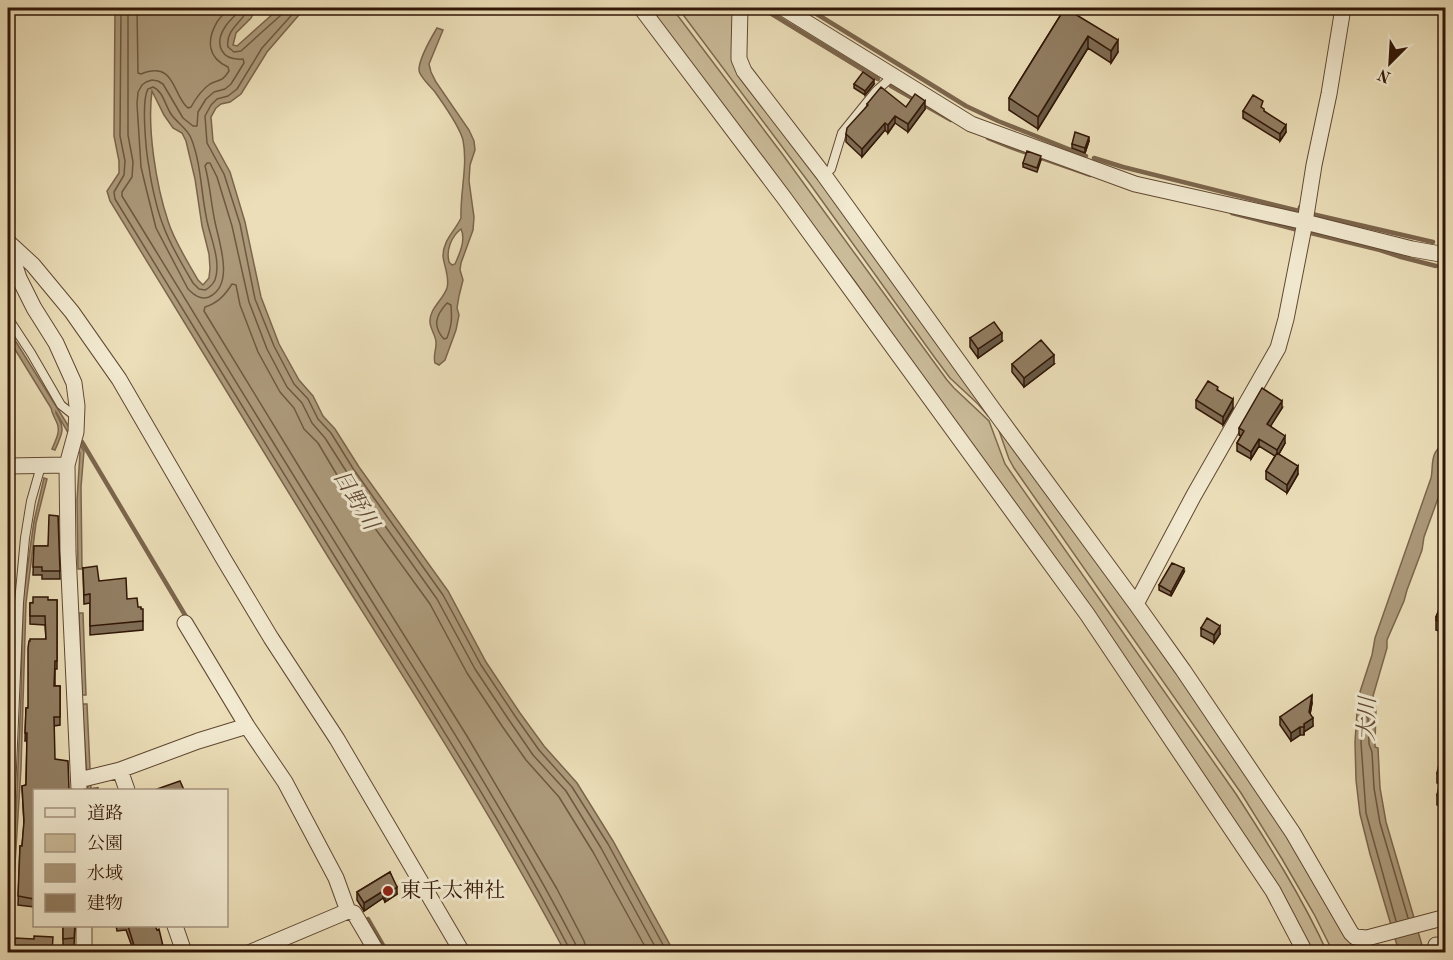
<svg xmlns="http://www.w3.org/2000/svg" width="1453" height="960" font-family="'Old Standard TT','Noto Serif JP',serif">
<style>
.green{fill:#cbbc9a;stroke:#7e6950;stroke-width:1.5}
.water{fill:#ac9a7b;stroke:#7b654c;stroke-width:1.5;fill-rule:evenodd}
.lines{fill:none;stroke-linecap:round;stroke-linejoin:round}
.shore{stroke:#6e5840;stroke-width:1.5}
.stream{stroke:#7b654c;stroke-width:4.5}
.lane-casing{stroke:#604832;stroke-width:10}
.street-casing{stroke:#604832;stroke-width:17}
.lane{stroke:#f2ead1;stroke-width:8}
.street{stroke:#f2ead1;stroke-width:15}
.wall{fill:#7e6c55;stroke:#311606;stroke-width:1.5}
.shaded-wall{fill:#665845;stroke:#311606;stroke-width:1.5}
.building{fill:#927e63;stroke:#311606;stroke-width:1.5}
.poi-dot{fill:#8f2418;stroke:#f2ead1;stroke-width:2}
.labels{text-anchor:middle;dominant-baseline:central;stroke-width:6;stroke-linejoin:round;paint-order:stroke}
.poi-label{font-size:21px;fill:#311606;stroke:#f2ead1;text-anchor:start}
.water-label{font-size:22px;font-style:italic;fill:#624b35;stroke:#f2ead1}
</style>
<rect width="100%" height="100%" fill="#ebdeb8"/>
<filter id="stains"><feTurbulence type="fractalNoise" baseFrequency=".00333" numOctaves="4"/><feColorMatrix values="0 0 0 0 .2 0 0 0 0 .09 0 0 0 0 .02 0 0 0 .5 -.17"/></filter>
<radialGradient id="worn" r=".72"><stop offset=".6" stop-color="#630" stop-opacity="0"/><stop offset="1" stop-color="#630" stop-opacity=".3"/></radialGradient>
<path class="green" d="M650 8H672L783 155 947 380 954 388 989 421 1005 464 1236 794C1269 845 1302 897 1327 952H1309L946 410 856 283Z
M678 8H738L736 56 990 414 988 416 978 404 950 378 935 358 810 184Z
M997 425 1241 760 1349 936C1360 939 1374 940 1379 952H1333L1314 914 1282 859 1241 793 1014 468 1009 459Z"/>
<path class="water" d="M115 8H256L251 18 236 33 233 45 237 46 275 12 277 8H305L267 52 241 94 230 102 221 104 216 108 211 117 213 141 230 172 245 222 261 297 279 344 299 380 313 396 323 416 335 429 359 467 448 591 486 662 520 713 544 746 577 783 613 841 674 952H565C494 818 411 689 330 560 256 441 184 320 110 201L107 191 119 173V161L114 136ZM152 91 164 115 173 128 182 133 186 141 195 179 202 226 209 254 210 268 209 278 203 285 198 280C188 262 174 241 168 221 156 185 147 128 152 91Z
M437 28 443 30 429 64 431 72 436 82 469 130 474 141 475 150 470 165 469 181 474 217 473 230 461 263 460 270 463 280 459 296 457 308 459 315 456 330 445 360 439 365 435 363C433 356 436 351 436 344 437 337 430 329 430 322 429 309 443 300 447 288 450 278 444 266 443 256 443 240 455 231 461 218 460 192 468 166 463 140 459 125 444 105 435 92 431 87 419 76 419 70 419 59 431 38 437 28ZM461 229C466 239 460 253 455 264L452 265 449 262C446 250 451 237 461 229Z
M8 329 84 451 81 487 82 569H78L77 500 80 453 56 412V413C66 430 62 433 55 450L52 449C55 441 61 432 57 423 55 418 52 414 51 408L8 338Z
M1445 436V479L1424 537 1422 550 1407 590 1404 601 1387 640V648L1373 696 1376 708 1375 743V747L1378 748 1380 788 1386 822 1424 952H1399L1370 854 1360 814 1356 780 1355 742 1358 698 1372 655 1375 638 1431 478C1433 470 1431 461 1435 453 1439 447 1443 442 1445 436Z
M44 478 47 479 36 523 26 603 21 768 14 880 8 943V922L15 839 21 695 23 599 34 521Z
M79 613H83L86 695H82Z
M82 704H87L91 790H88Z"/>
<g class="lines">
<path class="shore" d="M121 8 120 136 125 161 124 175 114 192 115 199C193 325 270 452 348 578 424 700 503 821 569 948L570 952
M128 8V135L133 162 132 177 122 192V196C201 324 278 452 358 579 433 699 510 819 576 945L578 952
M137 8 138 73 141 74C176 60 172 95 188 108L191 107C196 98 201 90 210 84 220 79 222 82 229 71L228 67C208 58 206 41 217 22 220 17 226 12 230 8
M241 8C237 15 229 20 225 27 214 44 221 61 243 59L244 63 231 84 225 89 214 92 206 99 198 112 197 126H193L183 118 163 84 158 81 152 80 146 82 142 85 138 92 137 104 141 167 146 188 156 228 188 289C194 295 200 300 209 297 235 285 219 242 215 222 211 204 210 184 205 166L207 163H210L217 177 232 226 249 302 267 349 287 387 302 403 312 423 325 438 348 474 437 599 475 669 509 720 533 755 566 791 601 848 658 952
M249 8C243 21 225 30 228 47L234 52 241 51 262 32 280 16 282 8
M298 8 262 48 237 89 228 96 217 99 211 105 205 116 207 143 224 174 240 224 255 299 274 346 294 384 308 399 318 419 331 433 354 470 443 595 481 665 515 716 539 750 572 787 608 844 667 952
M153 87C163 91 165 105 171 114 177 123 187 128 191 138 202 165 201 198 208 225 212 241 221 263 215 280 213 284 209 288 205 290L199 289 193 283C182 264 170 245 163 225 157 210 151 183 149 167 146 152 141 100 148 89Z
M447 303 451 305C452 319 452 324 447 338L444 339C432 326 436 315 447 303Z
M1396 921 1366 813 1361 743 1362 718 1365 715 1368 718 1369 744 1372 752 1374 788 1380 823 1408 918
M587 952 584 941 557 889 467 736 309 483 204 311 205 307C218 303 225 295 232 284L236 285 240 305 258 352 280 392 294 408 304 429 318 443 340 480 430 604 467 673 502 726 526 760 559 797 593 852 648 952"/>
<path class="stream" d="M762 8 878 79
M807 8 966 106 998 121 1086 156
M891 86 951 120
M988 138 1010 147 1090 175
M1094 158 1123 167 1299 211 1300 207
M1232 213 1298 230
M1312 214 1433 242
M1311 233 1380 250 1401 257 1436 266
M82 442 188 620
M368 919 387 952"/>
<g class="lane-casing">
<path id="lane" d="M824 175 831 169 842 133 876 91 893 76
M8 318 31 353 61 405 76 417
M8 862 19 602 25 538 31 501 41 466"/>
</g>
<g class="street-casing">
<path id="street" d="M641 8 785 199 1087 614 1273 891 1305 952
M740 8 739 52V59L744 71 824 175 995 412 1136 604 1183 670 1293 833 1351 933 1355 937 1367 938 1446 917
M783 8 971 124 1135 184 1305 222 1412 249 1446 255
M8 242 33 265 72 312 119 379 223 558 271 638 337 739 462 952
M8 245 19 278 34 308 56 343 74 383 77 406 76 432 67 465 68 552 79 790
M8 466 67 465
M1136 604 1194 495 1278 348 1286 319 1305 222 1314 165 1329 94 1343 8
M185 623 247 726 285 782 336 878 348 911 354 913 377 952
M120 770 198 741 247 726
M79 780 120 770 127 790
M84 926V952
M175 926 184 952
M1436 945 1439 952
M251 952 348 911"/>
</g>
<use href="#lane" class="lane"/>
<use href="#street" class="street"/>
</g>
<path class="wall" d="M1065 8 1118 52 1111 63 1088 48 1038 129 1009 110V98Z
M854 84H874L865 95 854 88Z
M867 104 906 107 925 109 908 132 895 123 888 133 885 130 862 157 846 142V134L867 106Z
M1263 109 1264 111 1286 132 1280 141 1243 118V111Z
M1089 141 1085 153 1072 148V144Z
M1041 160 1037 172 1023 167V163Z
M970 338 1002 341 978 358 970 347Z
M1012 364H1054L1024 387 1012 372Z
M1218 390 1233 408 1223 425 1196 408V400Z
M1282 408 1270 426 1285 443 1279 454 1298 474 1287 493 1266 479V471L1275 456 1259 446 1251 459 1237 451V443L1241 436 1239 435V428Z
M58 516 60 579H42V575H33L34 546H48Z
M83 568 99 581 127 599 143 621V630L90 635V603L84 604Z
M1184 572 1171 596 1159 590V585Z
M1446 593V634L1436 630V617Z
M48 600H57V669H55V686H60V725L54 726 34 790V907L18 905 20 846H22L24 824 22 786 26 785 27 741H25L26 708H28L46 639 45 625 30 624V603Z
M1201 628 1220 634 1214 643 1201 636Z
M1312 703 1310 714 1313 726 1304 732V735H1300L1291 741 1280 725V717Z
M1446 762V807L1437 805V795L1440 784 1437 783V773Z
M390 872 397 894 385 902 383 898 364 911 357 900V892Z
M63 926H75L74 946 63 947Z
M116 926H155L163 952H134L126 930 117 931Z"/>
<path class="shaded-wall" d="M1088 36V48L1038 129V117Z
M1118 40V52L1111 63V51Z
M874 80V84L865 95V91Z
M925 101V109L908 132V124Z
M895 116V123L888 133V125Z
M885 123V130L862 157V149Z
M1286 125V132L1280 141V134Z
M1089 137V141L1085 153V148Z
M1002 333V341L978 358V349Z
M1054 355V364L1024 387V378Z
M1233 399V408L1223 425V417Z
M1282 401V408L1267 432V424Z
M1285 436V443L1277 457V450Z
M1259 439V446L1251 459V452Z
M1298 466V474L1287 493V485Z
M1184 568V572L1171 596V592Z
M1220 626V634L1214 643V635Z
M1312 695V703L1309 720V712Z
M1313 718V726L1304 732V735V724Z
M1300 727V735L1291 741V733Z
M397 887V894L385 902V895Z
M383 891V898L364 911V903Z
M163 946V952H160V947Z"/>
<path class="building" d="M1065 8 1118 40 1111 51 1088 36 1038 117 1009 98Z
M863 72 874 80 865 91 854 84Z
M881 87 906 107 915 94 925 101 908 124 895 116 888 125 885 123 862 149 846 134 847 128 868 105 867 104Z
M1253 95 1263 101 1261 107 1264 109V111L1286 125 1280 134 1243 111Z
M1075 132 1089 137 1085 148 1072 144Z
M1027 151 1041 156 1037 168 1023 163Z
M994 322 1002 333 978 349 970 338Z
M1041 340 1054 355 1024 378 1012 364Z
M1208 381 1218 387 1217 390 1233 399 1223 417 1196 400Z
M1262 388 1282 401 1267 424 1285 436 1277 450 1259 439 1251 452 1237 443 1244 431 1239 428Z
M1277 453 1298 466 1287 485 1266 471Z
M49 515 58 516 60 571H42V567H33L34 546H48Z
M1172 563 1184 568 1171 592 1159 585Z
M97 566 99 581 126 578 127 599 137 598 138 607H141V609H143V621L90 626V594L84 595 83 568Z
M1446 593V624L1436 620 1437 617H1436Z
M33 597H48V600H57V661H55L54 686H60V717H54L55 759 68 761 69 789 76 790H34V899L18 896 20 846H22L24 821 22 786 26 785 27 733H25L26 708H28V648L29 641H30V639H46L45 616H30V603H33Z
M1207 618 1220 626 1214 635 1201 628Z
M1312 695 1309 712 1313 718 1304 724V727H1300L1291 733 1280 717Z
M1440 760 1446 762V797L1437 795 1443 775 1437 773Z
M180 781 184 790H157V789Z
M98 788V790H81L86 789Z
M390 872 397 887 385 895 383 891 364 903 357 892Z
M63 926H75L74 938 63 939Z
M128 926H155L157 930 159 929 163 946 160 947 162 952H136Z
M34 936 53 937 52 952H14L15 938 34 939Z"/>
<circle class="poi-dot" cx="388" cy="891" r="6"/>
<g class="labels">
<g class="poi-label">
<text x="400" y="891">東千太神社</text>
</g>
<g class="water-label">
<text transform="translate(355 500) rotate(59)">日野川</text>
<text transform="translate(1368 719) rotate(-88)">大川</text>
</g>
</g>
<rect width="1453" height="960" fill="none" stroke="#ebdeb8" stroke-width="30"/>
<rect x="9" y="9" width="1435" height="942" fill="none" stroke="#311606" stroke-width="3"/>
<rect x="15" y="15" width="1423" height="930" fill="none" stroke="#311606" stroke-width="1.5"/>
<rect x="33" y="789" width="195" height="138" fill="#f2ead1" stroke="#a59580" stroke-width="1.5"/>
<rect x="45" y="808" width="30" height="9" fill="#f2ead1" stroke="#a59580" stroke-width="1.5"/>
<text x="87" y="819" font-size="18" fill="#311606">道路</text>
<rect x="45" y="834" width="30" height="18" fill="#cbbc9a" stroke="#a59580" stroke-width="1.5"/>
<text x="87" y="849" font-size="18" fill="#311606">公園</text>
<rect x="45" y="864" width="30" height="18" fill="#ac9a7b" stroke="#a59580" stroke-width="1.5"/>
<text x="87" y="879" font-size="18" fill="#311606">水域</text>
<rect x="45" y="894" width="30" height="18" fill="#927e63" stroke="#a59580" stroke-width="1.5"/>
<text x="87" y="909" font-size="18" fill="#311606">建物</text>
<g transform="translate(1390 63) rotate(204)" stroke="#f2ead1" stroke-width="4.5" paint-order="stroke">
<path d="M0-4.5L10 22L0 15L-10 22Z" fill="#311606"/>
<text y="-9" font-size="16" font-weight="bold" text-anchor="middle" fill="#311606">N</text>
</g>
<rect width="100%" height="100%" filter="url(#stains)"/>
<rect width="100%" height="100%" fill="url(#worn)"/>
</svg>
